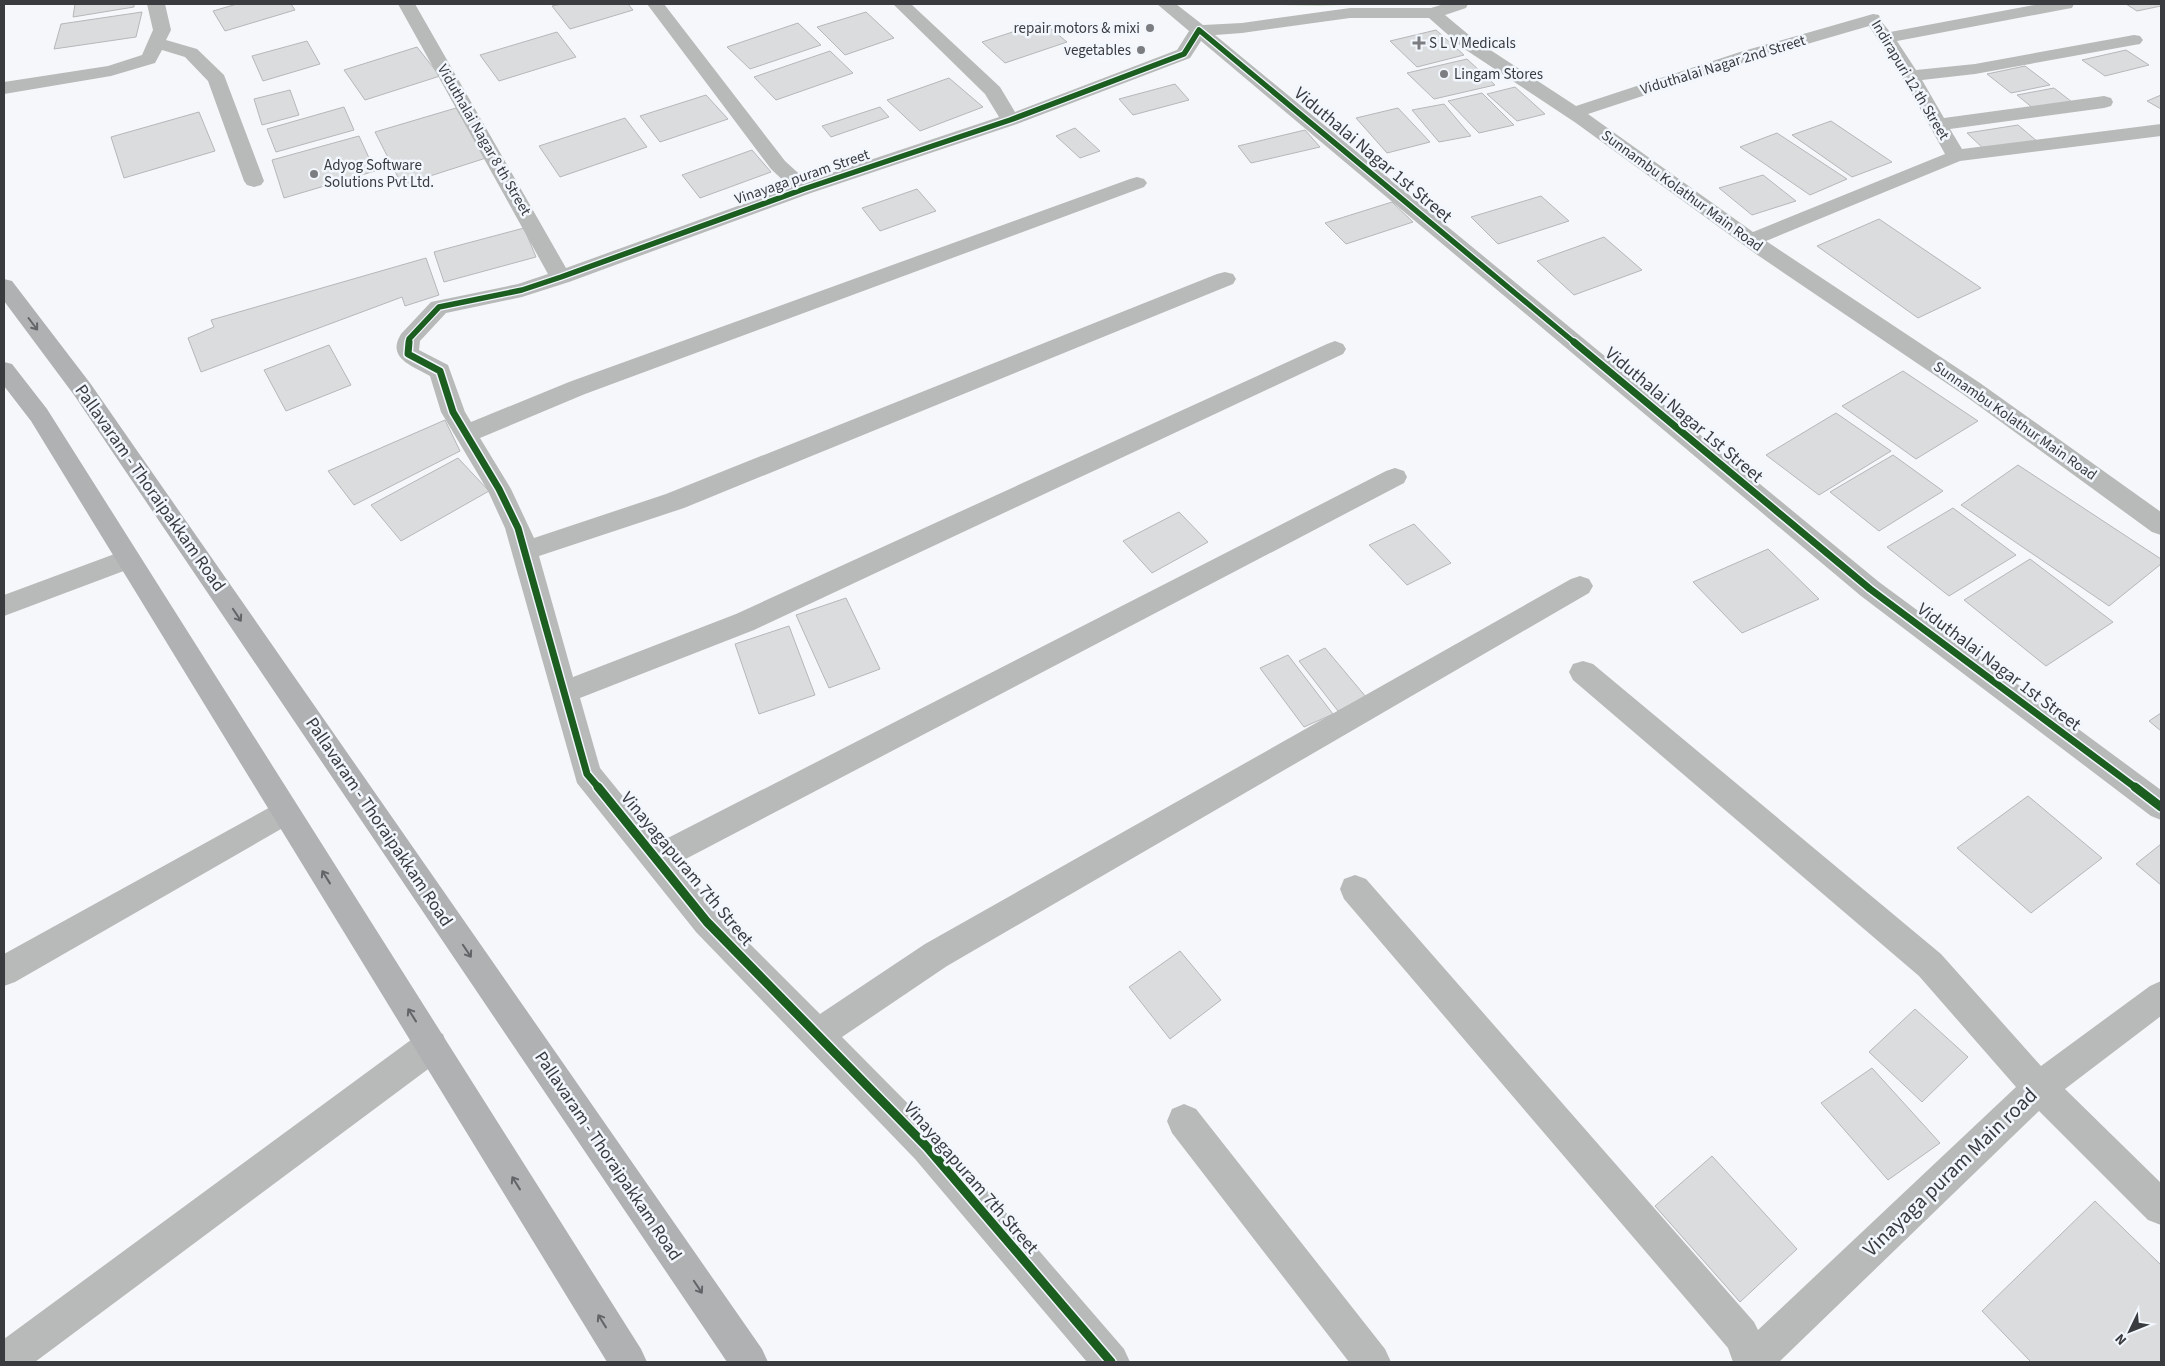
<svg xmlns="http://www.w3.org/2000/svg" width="2165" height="1366" font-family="'Source Sans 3',sans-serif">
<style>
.green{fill:#d1e3d0}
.building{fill:#dadcde;stroke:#b5b7b9}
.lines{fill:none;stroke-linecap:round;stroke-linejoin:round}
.minor{fill:#b8bab9;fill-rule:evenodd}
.major{fill:#b0b1b3;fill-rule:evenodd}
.cycleway-far2-casing{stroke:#f2f6fd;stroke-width:8}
.cycleway-far1-casing{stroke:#f2f6fd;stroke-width:10}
.cycleway-casing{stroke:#f2f6fd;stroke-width:12}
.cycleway-far2{stroke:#1b5e20;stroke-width:5.5}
.cycleway-far1{stroke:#1b5e20;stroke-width:7}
.cycleway{stroke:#1b5e20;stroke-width:9}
.oneway{stroke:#636467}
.poi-dot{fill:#7b7d80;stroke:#f2f6fd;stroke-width:2}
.labels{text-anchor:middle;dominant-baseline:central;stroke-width:5;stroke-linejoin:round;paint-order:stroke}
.far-poi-label{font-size:15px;fill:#393b3e;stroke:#f2f6fd;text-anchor:start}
.far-street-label{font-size:15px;fill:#393b3e;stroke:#f2f6fd}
.street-label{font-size:18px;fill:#393b3e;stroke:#f2f6fd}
.near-street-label{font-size:21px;fill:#393b3e;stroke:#f2f6fd}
</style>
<rect width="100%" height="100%" fill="#f5f7fa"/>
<path class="green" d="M1239 4H1365L1319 6Z"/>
<path class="building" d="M75 4H134V7L73 17Z
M237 4H291L295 10 225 31 213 11Z
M562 4H628L633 10 570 29 552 6Z
M2126 4H2161V6L2137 11Z
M142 12 136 37 54 49 61 24Z
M866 12 894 38 845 55 817 27Z
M1043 22 1067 42 1005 63 982 42Z
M798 23 821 45 750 69 727 47Z
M1436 30 1464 55 1417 67 1390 41Z
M557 32 576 57 499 81 480 55Z
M307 41 320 64 263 81 252 56Z
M417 47 440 76 365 100 344 70Z
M2126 50 2149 65 2105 76 2082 60Z
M830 51 853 73 776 100 754 77Z
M1467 59 1495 85 1434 99 1407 73Z
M2025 66 2050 85 2011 93 1987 74Z
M949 78 983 107 920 131 887 100Z
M1175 84 1189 100 1133 115 1119 99Z
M1515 87 1545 114 1517 121 1487 94Z
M2054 88 2072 102 2034 109 2017 95Z
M290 90 299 115 262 125 254 99Z
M1482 93 1514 125 1479 133 1448 101Z
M706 95 728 119 660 142 640 116Z
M2161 95V109L2147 101Z
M1444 104 1471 136 1439 142 1412 110Z
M344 107 354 130 276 152 267 129Z
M880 107 889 117 831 137 822 126Z
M456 108 486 158 402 185 375 132Z
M1398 108 1430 142 1387 153 1356 118Z
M199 112 215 151 124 178 111 137Z
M625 118 647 147 560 177 539 146Z
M1831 121 1892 162 1852 177 1792 135Z
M2018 125 2038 142 1986 151 1967 133Z
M1075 128 1100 151 1080 158 1056 136Z
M1305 130 1320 147 1251 163 1238 146Z
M1777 133 1847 179 1810 195 1740 147Z
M359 136 375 171 284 198 272 160Z
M752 150 771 172 700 198 682 175Z
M1763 175 1796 201 1752 215 1719 188Z
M917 189 936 211 880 231 862 208Z
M1541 196 1569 221 1498 244 1471 217Z
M1392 202 1413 222 1346 244 1325 223Z
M1879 219 1981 288 1918 318 1817 246Z
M524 228 536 257 444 282 434 252Z
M1604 237 1642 270 1574 295 1537 261Z
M426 258 439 295 405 306 402 297 201 372 188 338 214 327 211 320Z
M329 345 351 385 286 411 264 370Z
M1903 371 1978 421 1916 459 1842 406Z
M1836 413 1891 451 1819 495 1766 455Z
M445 420 460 451 354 505 328 471Z
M1893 455 1943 491 1879 531 1830 492Z
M458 458 489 491 401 541 371 505Z
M2018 465 2161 559V564L2109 606 1961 505Z
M1953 508 2016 555 1949 596 1887 547Z
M1179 512 1208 542 1152 573 1123 541Z
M1414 524 1451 563 1407 585 1369 545Z
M1768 549 1819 599 1742 633 1693 582Z
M2030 559 2113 622 2046 666 1964 600Z
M846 598 880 669 829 688 796 615Z
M789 626 815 695 759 714 735 644Z
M1325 648 1366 697 1338 711 1299 661Z
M1288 655 1333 714 1304 727 1260 668Z
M2161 713V731L2149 721Z
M2028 796 2102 858 2031 913 1957 848Z
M2161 844V885L2136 864Z
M1180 951 1221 1000 1170 1039 1129 987Z
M1915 1009 1968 1057 1922 1102 1869 1052Z
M1872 1068 1940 1143 1888 1180 1821 1103Z
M1712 1156 1797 1249 1740 1302 1655 1206Z
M2095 1201 2161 1265V1362H2031L1982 1311Z"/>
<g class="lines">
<path class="minor" d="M147 4H165L171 30 166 40 197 49 224 75 264 181 261 185 254 187 247 185 244 181 208 81 185 57 162 50 155 63 111 76 4 94V82L108 66 142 55 153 30Z
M398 4H415L566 268 790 187 771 169 647 4H664L785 161 807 181 999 117 985 94 893 4H911L1000 87 1015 112 1177 50 1189 31 1157 4H1176L1203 25 1242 23 1350 8H1431L1444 4H1468L1466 8 1445 15 1475 40 1576 106 1740 52 1873 14 1879 15 1881 21 1890 32 2040 4H2074L2072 8 2066 9 1897 41 1916 70 1975 64 2134 35 2140 36 2143 40 2140 44 2134 45 1975 74 1922 80 1944 118 2104 96 2111 98 2113 102 2111 106 2104 108 1950 129 1962 149 2161 124V136L1960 161 1766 241 1980 383 2161 512V535L2152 532 1964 395 1756 254 1576 123 1463 48 1429 18H1350L1242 33 1215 35 1879 582 2161 790V820L2151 816 1861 596 1201 41 1190 58 1017 124 811 193 569 282 522 297 446 313 420 341 419 350 448 365 465 412 471 422 569 382 1130 179 1137 177 1144 179 1147 183 1144 187 585 394 480 438 511 489 534 538 666 494 1217 274 1225 272 1233 274 1236 279 1233 284 684 508 539 556 573 677 736 614 1327 344 1335 341 1343 344 1346 349 1343 354 754 630 580 698 600 768 660 842 1386 471 1395 468 1404 471 1407 477 1404 483 678 863 718 912 820 1014 925 944 1571 579 1580 576 1589 579 1593 586 1589 593 947 966 842 1037 939 1135 1124 1349 1130 1362H1087L915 1159 696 932 577 783 505 528 488 491 441 412 430 376C412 366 386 358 401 334L431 302 518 284 548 274ZM1869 26 1906 83 1945 154 1753 232 1588 114 1752 60Z
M128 549 137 552 141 559 137 566 4 616V595Z
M1583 661 1593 664 1941 954 2041 1066 2150 986 2161 981V1016L2065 1089 2161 1183V1225L2148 1220 2039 1111 1779 1362H1733L1728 1348 1344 899 1340 889 1344 879 1355 875 1366 879 1754 1322 1758 1330 2016 1087 1919 976 1573 680 1569 672 1573 664Z
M285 799 295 803 300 812 295 821 15 982 4 986V954Z
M431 1030 443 1034 447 1046 443 1058 35 1362H4V1339L419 1034Z
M1184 1104 1196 1109 1385 1349 1391 1362H1349L1172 1133 1167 1121 1172 1109Z"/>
<path class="major" d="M4 279 12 281 90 383 762 1349 768 1362H727L74 395 4 301Z
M4 362 12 364 47 409 641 1349 647 1362H607L31 421 4 386Z"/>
<g class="cycleway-far2-casing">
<path id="cycleway-far2" d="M409 343V339L439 307 522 290 561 277 804 189 1010 120 1184 54 1199 30 1575 343"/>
</g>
<g class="cycleway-far1-casing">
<path id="cycleway-far1" d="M409 342 408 354 440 371 453 412 499 489 518 528 587 774 599 788
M1574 342 1870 589 2136 788"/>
</g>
<g class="cycleway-casing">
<path id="cycleway" d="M598 787 707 922 927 1147 1111 1362
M2135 787 2161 807"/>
</g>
<use href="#cycleway-far2" class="cycleway-far2"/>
<use href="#cycleway-far1" class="cycleway-far1"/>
<use href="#cycleway" class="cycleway"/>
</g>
<defs><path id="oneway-shaft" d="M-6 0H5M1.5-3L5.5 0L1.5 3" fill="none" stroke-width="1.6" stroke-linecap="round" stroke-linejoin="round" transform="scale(1.25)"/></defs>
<g class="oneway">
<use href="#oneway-shaft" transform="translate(33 324) rotate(53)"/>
<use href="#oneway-shaft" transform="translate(237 615) rotate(56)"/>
<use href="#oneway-shaft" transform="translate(326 877) rotate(-122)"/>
<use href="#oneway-shaft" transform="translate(467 951) rotate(56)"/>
<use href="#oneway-shaft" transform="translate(412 1015) rotate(-122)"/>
<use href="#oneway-shaft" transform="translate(516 1183) rotate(-122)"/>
<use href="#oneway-shaft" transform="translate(698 1287) rotate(56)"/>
<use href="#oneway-shaft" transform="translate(602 1321) rotate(-122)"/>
</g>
<g class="poi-dot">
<circle cx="1150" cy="28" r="5"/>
<path d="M1416.5 35.5h5v5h5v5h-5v5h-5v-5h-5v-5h5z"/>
<circle cx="1141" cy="50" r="5"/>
<circle cx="1444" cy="74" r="5"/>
<circle cx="314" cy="174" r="5"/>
</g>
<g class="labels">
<g class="far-poi-label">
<text x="1140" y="28" text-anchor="end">repair motors &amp; mixi</text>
<text x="1429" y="43">S L V Medicals</text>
<text x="1131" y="50" text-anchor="end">vegetables</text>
<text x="1454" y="74">Lingam Stores</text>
<text x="324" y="165">Adyog Software<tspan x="324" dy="17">Solutions Pvt Ltd.</tspan></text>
</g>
<g class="far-street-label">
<text transform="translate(1723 65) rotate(-17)">Viduthalai Nagar 2nd Street</text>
<text transform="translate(1910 80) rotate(59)">Indirapuri 12 th Street</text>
<text transform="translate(484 140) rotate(60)">Viduthalai Nagar 8 th Street</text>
<text transform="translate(802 177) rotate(-19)">Vinayaga puram Street</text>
<text transform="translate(1682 191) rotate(36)">Sunnambu Kolathur Main Road</text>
<text transform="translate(2015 421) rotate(35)">Sunnambu Kolathur Main Road</text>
</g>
<g class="street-label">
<text transform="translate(1373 155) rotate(40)">Viduthalai Nagar 1st Street</text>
<text transform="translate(1684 415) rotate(40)">Viduthalai Nagar 1st Street</text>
<text transform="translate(150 488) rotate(55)">Pallavaram - Thoraipakkam Road</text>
<text transform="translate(1999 667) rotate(37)">Viduthalai Nagar 1st Street</text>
<text transform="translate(379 822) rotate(56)">Pallavaram - Thoraipakkam Road</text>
<text transform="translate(687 869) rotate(50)">Vinayagapuram 7th Street</text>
<text transform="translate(608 1156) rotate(56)">Pallavaram - Thoraipakkam Road</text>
<text transform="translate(971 1178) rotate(49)">Vinayagapuram 7th Street</text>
</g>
<g class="near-street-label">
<text transform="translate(1950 1172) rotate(-44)">Vinayaga puram Main road</text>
</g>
</g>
<rect width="2165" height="1366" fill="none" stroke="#393b3e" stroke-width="10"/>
<g transform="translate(2130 1331) rotate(227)" stroke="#f2f6fd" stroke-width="4" paint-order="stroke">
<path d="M0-4L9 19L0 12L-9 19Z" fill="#393b3e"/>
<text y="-8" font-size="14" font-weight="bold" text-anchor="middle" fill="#393b3e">N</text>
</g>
</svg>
